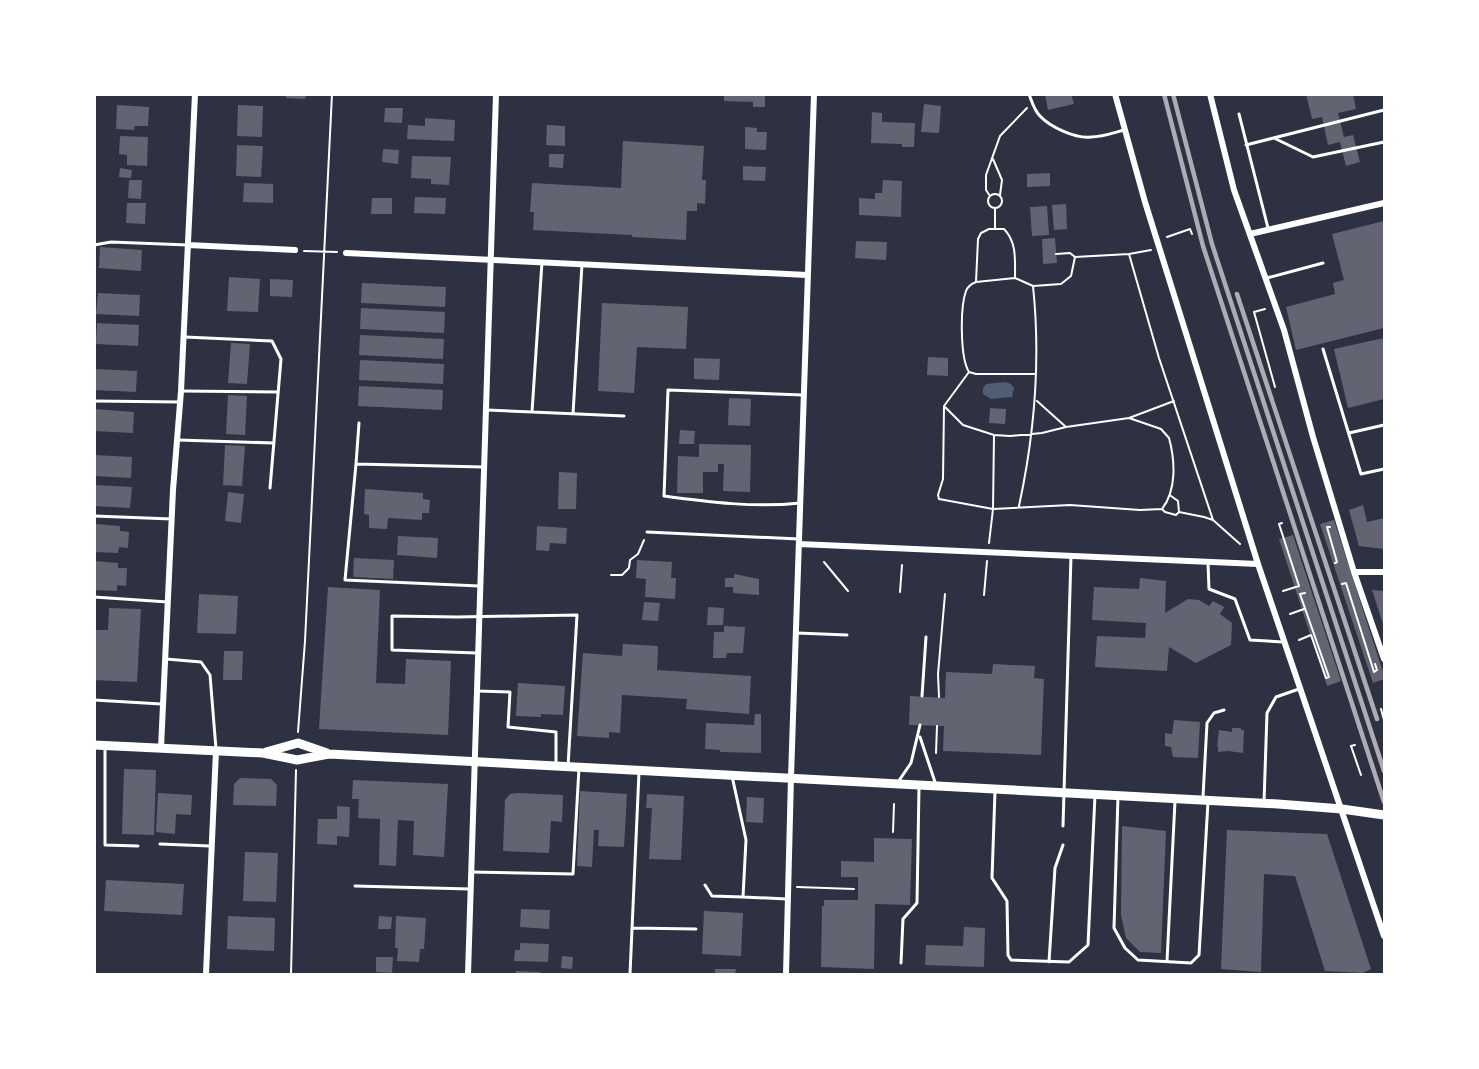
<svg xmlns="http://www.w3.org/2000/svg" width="1479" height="1069" font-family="'Fira Sans Condensed',sans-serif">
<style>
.water{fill:#4f5d75}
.building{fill:#626471}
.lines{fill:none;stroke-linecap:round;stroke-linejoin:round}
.path{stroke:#fff;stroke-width:2}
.service{stroke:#fff;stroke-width:3}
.minor{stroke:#fff;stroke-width:6}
.secondary{stroke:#fff;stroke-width:9}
.rail{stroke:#abadb3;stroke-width:4.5}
</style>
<rect width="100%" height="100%" fill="#2d3142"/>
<path class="water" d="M1006 382 1011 384 1014 388 1012 397 991 399 983 394V388L986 384Z"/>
<path class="building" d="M286 94H306L305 99 286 98Z
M724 94H765V107H753V102L724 101Z
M1045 94H1071L1074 104 1048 110Z
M1306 94H1353L1356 109 1338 113 1344 137 1353 135 1360 162 1346 166 1340 142 1328 145 1322 117 1312 119Z
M924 104 941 106 939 133 921 132Z
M117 105 149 107 148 126H135L134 130 116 129Z
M238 105 263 106 262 137 237 136Z
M385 108H403L402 123 384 122Z
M872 112 882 113V122L915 123 914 147H902V144L871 143Z
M425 118 455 120 454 141 407 139 408 125 425 126Z
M547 125 565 126V146L546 145Z
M745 127 757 128V132H767L766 150 745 149Z
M120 136 148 137 147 166 127 165V155L119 154Z
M623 141 704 146 702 180H706L705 204 697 203V211H687L686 240 632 237V235L533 230 534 212H530L532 183 621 188Z
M237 145 263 146 261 177 236 176Z
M383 149 399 150 398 164 382 162Z
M549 154H564L563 168 549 167Z
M412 156 451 157 449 185 431 184V179L411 178Z
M743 166 766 167 765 181 743 180Z
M120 168 132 170 131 178 119 177Z
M1050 173V186L1027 187V174Z
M129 180H142L141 199 128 198Z
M883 180 902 181 901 217 859 215V198L875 199V193H882Z
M244 183 273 184V203L243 202Z
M415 197 446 198 445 214 414 213Z
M372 198H392V214H371Z
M127 203H146L145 224 126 223Z
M1066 204 1067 229 1054 230 1052 205Z
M1047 206 1049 235 1032 236 1030 207Z
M1384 221V328L1296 350 1286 307 1335 294 1333 283 1344 280 1332 234Z
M1055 238 1057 263 1043 264 1042 239Z
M856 241 887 242 886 260 855 258Z
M100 247 142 250 141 271 99 268Z
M229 277 260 279 258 312 227 311Z
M270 279 293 280 292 297 270 296Z
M362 283 446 287 445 307 361 303Z
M98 293 140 295 139 316 96 314Z
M602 303 688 307 686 349 637 347 634 393 598 391Z
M361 308 445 312 444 333 360 329Z
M97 323 139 325 138 346 96 344Z
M360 335 444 339 443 359 359 355Z
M1384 338V399L1348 408 1334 349Z
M231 343 250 344 247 384 228 383Z
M928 357 948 358V376L927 375Z
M694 358 720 359 719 380 694 379Z
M360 360 444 364 443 384 359 380Z
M94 369 137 371 136 392 94 390Z
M359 386 443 390 442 410 358 406Z
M228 395 247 396 245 435 226 434Z
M729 398 751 399 750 426 728 425Z
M990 408 1006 409 1005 424 989 423Z
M94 409 134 412 133 433 94 431Z
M680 430 695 431 694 444H679Z
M699 444 751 445 750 492 723 491 724 464H718V472H703V493H677L678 456 699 457Z
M225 445 245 446 242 486 223 485Z
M94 455 132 457 131 478 94 476Z
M559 472 577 473 576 509H558Z
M94 485 132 487 130 508 94 506Z
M365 489 423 493V499L430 500 429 513H422V520L388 518 387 529 369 528V515L364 514Z
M228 492 244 494 241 523 225 521Z
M1363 505 1367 522 1384 518V549L1359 546 1349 510Z
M1334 520 1384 675V679L1373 683 1320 524Z
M96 524 120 526V531L129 532 128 548 119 547 118 553 94 552Z
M537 526 567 528 566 544 550 543 549 551 536 550Z
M1293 535 1341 681 1327 686 1279 539Z
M398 536 438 538 437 558 397 555Z
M354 558 394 560 393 579 353 577Z
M637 560 672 562 671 578H676L675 599 645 597 646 579 636 578Z
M94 561 118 563V568H127L126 586 117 585V591L94 590Z
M734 574 759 579V595L733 593V587H725V578H734Z
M1140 578 1166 581 1165 613 1188 599 1199 600 1209 606 1213 601 1224 607 1220 614 1232 623 1231 645 1196 663 1169 647 1167 671 1095 667 1097 636 1145 638 1146 623 1092 620 1094 587 1139 589Z
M328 587 380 590 376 683 405 684 406 659 451 661 448 735 319 729Z
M1372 590 1384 591V627Z
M199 594 238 596 236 634 197 633Z
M644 602 660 603 658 621 642 620Z
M708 607 724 608 723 625H707Z
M109 608 141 609 137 682 94 680V630H108Z
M724 626 745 627 743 653H727L726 658H713L714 632H724Z
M623 644 658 646 657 670 751 676 749 714 686 709 687 699 622 695 620 733 609 732V738L577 736 583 653 622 656Z
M224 651H243L242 680H223Z
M993 664 1035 666 1034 678 1044 679 1041 755 943 751 944 726 909 725 910 696 945 698 946 672 992 674Z
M518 683 565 686 563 715 541 714V717L516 716Z
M755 714H761V753L720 752V750L705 749 706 723 754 725Z
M1174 720 1200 722 1198 758 1173 757 1171 747 1165 746V733L1172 734Z
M1232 728H1241V730H1244L1243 753 1228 751 1218 752V746L1217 747 1219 730 1232 732Z
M124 769 156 770 154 835 122 834Z
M240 778 271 779 277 785 276 806 233 805 234 784Z
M353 780 448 784 444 857 413 855 414 821 398 820 396 866 379 865 380 819 358 818 359 799H352Z
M580 791 627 794 624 847 598 846 599 830H594L592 867 577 866Z
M158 793 192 795 191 815 176 814 175 834 156 832Z
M519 793 563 795 562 822 551 821 549 853 503 851 505 800 510 794Z
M647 794 684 796 681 860 649 859 652 808H646Z
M747 797 764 798 763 823 746 822Z
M337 806 350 807 349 837 337 836V845L317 844 318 819H337Z
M1122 826 1166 831 1161 953 1140 952 1126 938 1121 915Z
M1227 830 1327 834 1371 969 1363 973 1325 971 1295 876 1264 874 1261 972 1221 969Z
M874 838 912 839 910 905 875 904 874 969 821 967 822 906H824V900H858V877H841V861L874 862Z
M245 852 278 853 276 902 243 901Z
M106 880 184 884 182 915 104 911Z
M521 909 550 910 549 929 520 927Z
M704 911 743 913 741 956 702 954Z
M228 916 275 918 274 951 227 949Z
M379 916 392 917 391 929H378Z
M396 916 426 918 424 949H420L419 962 397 961 398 948H395Z
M964 927 985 928 984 967 925 965 926 945 963 946Z
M520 943 549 944 548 962 514 961 515 950H520Z
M562 956 573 957 572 969 561 968Z
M376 957H393L392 973 376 972Z
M715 969H736L735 974H715Z
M516 971 540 972V974H515Z"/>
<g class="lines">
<path class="path" d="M993 159 1002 180 1000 195
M988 201a7 7 0 1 1 14 0a7 7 0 1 1-14 0Z
M990 196 986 190V175L1000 136 1027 108
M995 208V228
M1167 237 1190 229 1192 234
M304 251 337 252
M1056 254 1070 253 1075 257
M1129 254 1159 358 1213 520 1240 544
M976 282 978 239 981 233 989 229H1004C1017 242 1015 261 1015 278
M1265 309 1254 312 1275 387
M969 372 944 406 943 479 938 495 939 499 993 509 1070 505 1140 510 1162 509C1177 490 1175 460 1169 438L1161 429 1129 418
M1036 374H976L969 372C960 358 960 307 966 291 968 286 971 284 976 282L1015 278 1033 286 1061 284 1071 276 1075 257 1129 254 1151 250
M1037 401 1066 427
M945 407 963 425 994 435 1010 436 1042 433 1066 427 1129 418 1174 401
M1019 506C1035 432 1041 362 1033 286
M1162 509 1165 512 1176 515 1179 512 1178 501 1171 496
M1179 512 1204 517 1213 520
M1282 523 1279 524 1299 586 1283 591
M1330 527H1327L1337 562 1335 563
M989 543 993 509 994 435
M824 562 848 591
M611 575H622L629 568 630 560 638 554 644 540
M1342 584 1346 583 1374 672 1377 670 1375 664
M900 592 902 565
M984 595 987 561
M1290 614 1304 609
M1299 640 1311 635 1326 678 1329 677 1300 594 1305 593
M939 697 938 674 945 594
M1381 709 1384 720
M298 732 305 641 332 94
M1355 745 1351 746 1361 775
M936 753 937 726
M893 832 894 804
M797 887 854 889
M291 974 296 770"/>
<path class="service" d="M1029 94C1032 102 1034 110 1040 116 1050 127 1076 139 1091 137 1102 137 1113 133 1124 130
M1239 114 1268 228
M1276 139 1313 157 1384 142
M1246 145 1384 110
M94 245 111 242 188 245
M542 262 532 412 624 416
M1267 278 1323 263
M185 337 272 341 281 359 270 488
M1323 349 1361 474 1384 469
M181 391 278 392
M94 401 180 402
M487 410 532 412
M573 414 582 264
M359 423 356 464 483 467
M1349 433 1384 425
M178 440 274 443
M356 464 345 580 479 586
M800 503C755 508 708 502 664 496L668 390 803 395
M94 516 172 519
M647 532 799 539
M1208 563 1209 589 1235 599 1250 640 1283 642
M94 597 168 602
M797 633 847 635
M477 653 392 650V616L457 617 577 615 568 766
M166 659 201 662 210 675 216 749
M477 691 510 692 508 727 556 732V765
M922 696 926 637
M94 700 161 704
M920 737 936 785
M105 747V845L138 846
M732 776 746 840 743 897 787 899
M898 782 911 763 920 725
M995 791 992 878 1007 901 1008 955 1011 960 1069 962 1088 945 1095 795
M1118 796 1114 928 1125 948 1138 960 1191 963 1199 955 1208 802
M1203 797 1207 723 1214 713 1224 710
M1264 802 1267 713 1276 697 1299 689
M1063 826 1071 556
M160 844 210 846
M472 872 573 874 579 768
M705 885 712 896 743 897
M355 886 470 889
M632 928 696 929
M1167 961 1175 801
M1049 962 1055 868 1063 845
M901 963 903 919 917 903 919 787
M630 974 639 772"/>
<path class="minor" d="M1115 94 1145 202 1258 564 1384 936
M1210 94 1234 190 1284 330 1313 437 1354 572 1384 659
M1250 234 1384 203
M188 245 295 250
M346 253 807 275
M799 544 1258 564
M1354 572H1384
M161 748 173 490 181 391 195 94
M206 974 216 751
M468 974 496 94
M786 974 791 777 814 94"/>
<path class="secondary" d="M94 745 263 753 297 760 329 754 1278 804 1342 809 1384 815
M266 752 298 743 327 753"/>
<path class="rail" d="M1164 94 1203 246 1384 802
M1173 94 1212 244 1384 771
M1237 294 1377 719"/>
</g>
<rect width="1479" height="1069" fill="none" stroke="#ffffff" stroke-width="192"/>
</svg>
